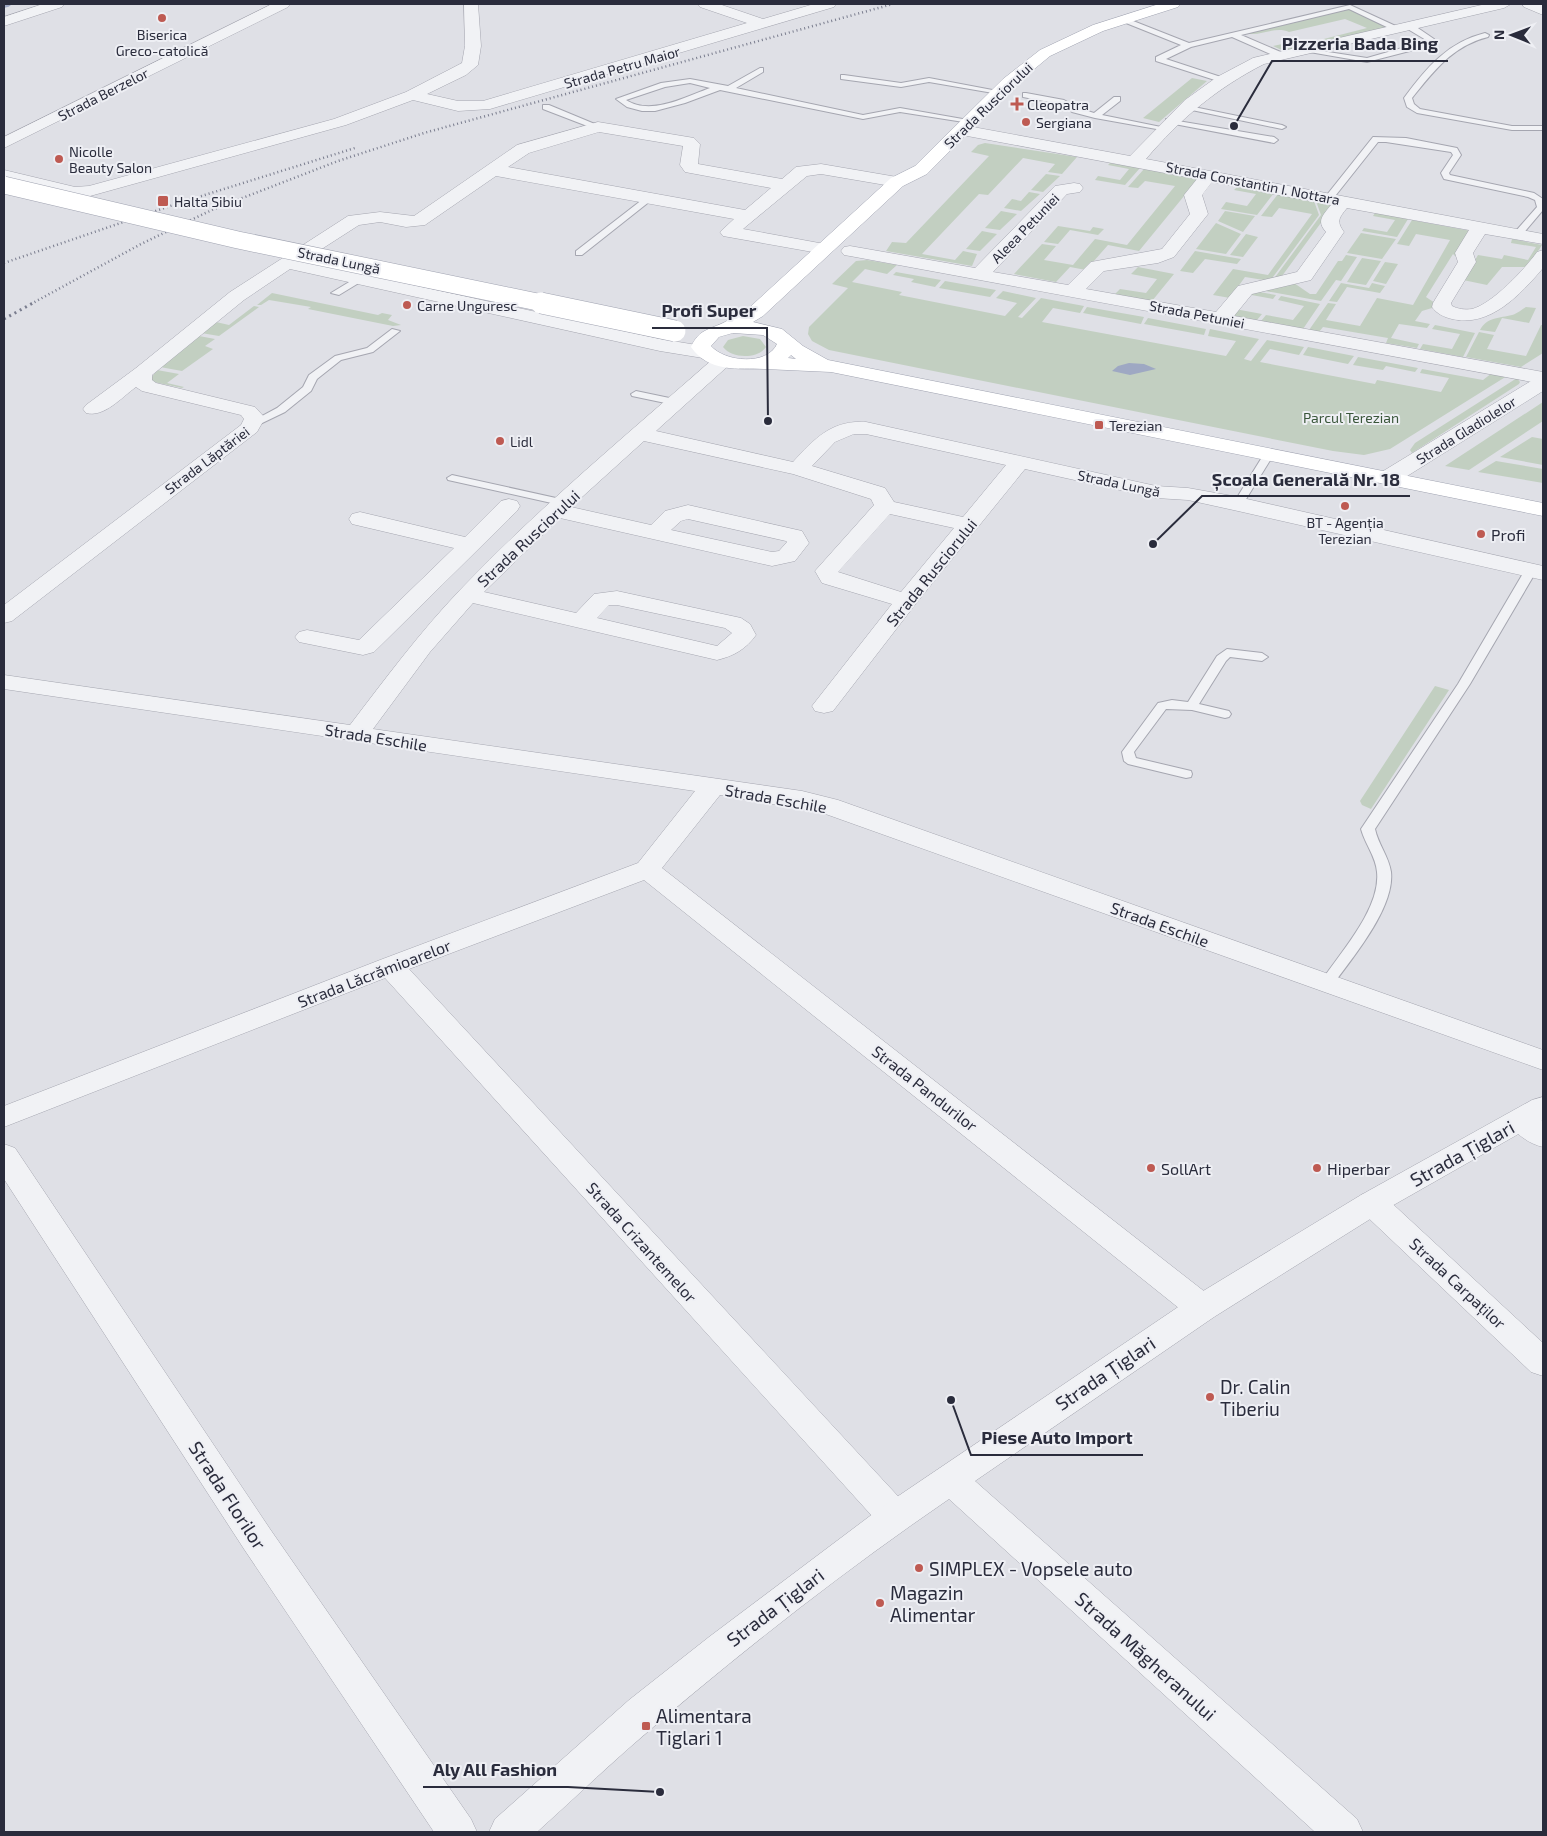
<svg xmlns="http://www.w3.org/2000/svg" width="1547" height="1836" font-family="'Exo 2',sans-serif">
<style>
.green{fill:#c2cfc1}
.water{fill:#9ea8c3}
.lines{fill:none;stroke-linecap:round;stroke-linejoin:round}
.stream{stroke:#9ea8c3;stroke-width:5.5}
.service-casing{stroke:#a5a6b0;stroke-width:2}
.minor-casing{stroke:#a5a6b0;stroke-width:1}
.tertiary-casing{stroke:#a5a6b0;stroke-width:1}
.primary-casing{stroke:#a0a3b1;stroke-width:1}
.service{fill:#f1f2f5;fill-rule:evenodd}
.minor{fill:#f1f2f5;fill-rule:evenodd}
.tertiary{fill:#f1f2f5;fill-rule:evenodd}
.primary{fill:#fff;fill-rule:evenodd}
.rail-far1{stroke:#7a7d8e;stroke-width:2.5;stroke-dasharray:1 3;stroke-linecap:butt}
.rail{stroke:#7a7d8e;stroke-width:3;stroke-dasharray:2 4;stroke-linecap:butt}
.primary-bridge-far1-casing{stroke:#a0a3b1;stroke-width:18;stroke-linecap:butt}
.primary-bridge-casing{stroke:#a0a3b1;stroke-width:22;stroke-linecap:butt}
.primary-bridge-far1{stroke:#fff;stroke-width:17}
.primary-bridge{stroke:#fff;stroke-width:21}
.poi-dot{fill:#be5a52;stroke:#eeeff4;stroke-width:2}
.labels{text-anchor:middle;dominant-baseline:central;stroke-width:4;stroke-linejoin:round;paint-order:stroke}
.far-poi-label{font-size:14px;fill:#2a2c3c;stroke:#eeeff4;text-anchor:start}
.far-street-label{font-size:14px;fill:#2a2c3c;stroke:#eeeff4}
.far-park-label{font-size:14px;fill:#39563a;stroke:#eeeff4}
.poi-label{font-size:16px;fill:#2a2c3c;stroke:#eeeff4;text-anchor:start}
.street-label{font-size:16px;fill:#2a2c3c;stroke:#eeeff4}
.near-street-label{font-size:19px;fill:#2a2c3c;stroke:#eeeff4}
.near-poi-label{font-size:19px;fill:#2a2c3c;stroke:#eeeff4;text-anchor:start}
.leader{fill:none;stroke:#2a2c3c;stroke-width:2}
.callout-dot{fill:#2a2c3c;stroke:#eeeff4;stroke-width:2}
.callout-label{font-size:18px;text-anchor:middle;font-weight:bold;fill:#2a2c3c;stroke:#eeeff4;stroke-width:4;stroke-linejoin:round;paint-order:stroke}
</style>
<rect width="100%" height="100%" fill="#dfe0e6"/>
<path class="green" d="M1350 7 1396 28 1288 53 1273 46 1305 39 1312 42 1367 28 1345 19 1289 32C1274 25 1258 39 1243 32Z
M1192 78 1207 81 1159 122 1143 118Z
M985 143 1077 157 1062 174 1048 172 1055 164 1023 158 988 195 979 194 922 254 955 260 963 251 977 254 972 266 886 251 892 242 906 243 989 156 971 152 978 145Z
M1110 163 1140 168 1125 185 1095 180 1098 176 1120 180 1129 169 1108 165Z
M1144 169 1198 179 1139 251 1108 245 1086 270 1070 267 1056 282 1014 274 1042 244 1056 246 1044 260 1073 265 1095 239 1127 245 1175 186 1145 181 1138 188 1128 187Z
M1046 174 1060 176 1043 192 1031 190Z
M1238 186 1274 193 1257 215 1221 209 1226 202 1247 206 1256 194 1234 190Z
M1029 192 1040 194 1021 211 1004 208 1012 199 1021 201Z
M1278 194 1314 201 1319 215 1270 281 1245 277 1230 298 1213 295 1233 269 1268 275 1312 214 1279 208 1272 217 1261 216Z
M1316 201 1334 205 1282 276 1273 280 1321 215Z
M1001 211 1017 214 1000 230 985 228Z
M1225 211 1255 216 1243 232 1218 221Z
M1375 213 1408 219 1397 237 1362 231 1364 228 1387 232 1395 220 1373 216Z
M1412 220 1471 231 1455 256 1453 254 1426 297 1435 303 1432 308 1422 311 1415 321 1430 324 1427 328 1399 324 1391 338 1419 344 1417 348 1386 343 1388 338 1323 327 1319 332 1309 330 1328 303 1336 304 1326 320 1360 326 1377 298 1413 305 1450 240 1416 234 1409 246 1397 244Z
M1216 223 1241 234 1226 254 1196 249Z
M1058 226 1090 231 1093 227 1104 229 1098 235 1070 230 1058 244 1044 242Z
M982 231 997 234 980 251 966 249Z
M1361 233 1396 239 1382 259 1347 253Z
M1246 234 1258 237 1243 257 1230 255Z
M1512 239 1542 245 1528 267H1502L1487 285 1463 280 1478 255 1502 259 1504 255 1528 260 1536 247 1511 243Z
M1195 251 1241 259 1237 264 1205 259 1193 273 1180 271Z
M1346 255 1357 257 1341 281 1336 280 1321 301 1260 290 1294 283 1310 294H1316L1338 261H1342Z
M1362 258 1381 261 1366 285 1347 282Z
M867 260 897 265 887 274 865 269 852 282 902 292 899 295 1005 316 1017 303 996 298 1003 291 1036 298 1018 317 1022 318 1041 298 1084 306 1080 313 1053 308 1042 322 1226 356 1236 341 1208 336 1210 329 1259 339 1244 359 1251 361 1267 340 1304 347 1299 355 1270 349 1260 362 1375 384 1377 380 1441 392 1449 378 1420 373 1422 369 1483 380 1492 373 1507 376 1390 449 1364 455 1333 451 829 350 812 341 808 334 809 327 848 288 832 284 856 261Z
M1385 262 1398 264 1386 284 1373 281Z
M1138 267 1174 274 1152 301 1115 294 1120 289 1146 293 1157 279 1131 274Z
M896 272 941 280 935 287 911 282 914 279 893 275Z
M945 281 996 290 990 297 939 288Z
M1341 283 1369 288 1372 283 1385 286 1380 293 1347 287 1337 302 1329 301Z
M1254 291 1276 295 1273 299 1246 294 1235 309 1262 314 1257 320 1230 315 1246 294Z
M272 293 378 315 382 313 392 315 388 320 401 325 393 326 308 309 311 307 269 300 261 305H257Z
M1281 296 1320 304 1303 329 1261 321 1266 315 1293 320 1304 306 1278 300Z
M254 306 259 307 219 336 201 333 216 322 229 325Z
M1087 307 1144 317 1141 324 1083 313Z
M1526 307 1536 308 1529 323 1502 318 1495 332 1480 330C1487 317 1500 318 1512 315 1517 314 1522 309 1526 307Z
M1148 318 1206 329 1204 335 1144 324Z
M1435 325 1475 333 1463 357 1420 349 1423 344 1452 349 1460 334 1432 329Z
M1541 325H1543V353L1521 367 1466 357 1479 332 1494 335 1487 349 1526 356Z
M199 336 215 339 205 346 213 349 182 371 160 367Z
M743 336 760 339 766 347C758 359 732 359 723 347L728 340Z
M1308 347 1354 356 1348 364 1303 355Z
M1358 357 1418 368 1415 372 1386 366 1383 370 1353 365Z
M157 370 179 374 167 383 184 387 182 388 149 381Z
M1517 378 1520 382 1519 384 1412 453 1410 450 1415 443Z
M1543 402V421L1469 470 1445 466Z
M1532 437 1543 439V465L1500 457Z
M1496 461 1543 469V483L1478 472Z
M1435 686 1449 690 1371 809 1362 805 1360 801Z"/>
<path class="water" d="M1129 363 1144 364 1156 369 1130 375 1112 371 1118 366Z"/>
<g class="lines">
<path class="stream" d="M4 5 8 4"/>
<g class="service-casing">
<path id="service" d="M1350 5 1400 28 1393 30 1349 9 1241 35 1283 53V57H1277L1232 37 1191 47 1166 59 1224 78V82H1221L1156 61V57L1181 45 1116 19 1123 17 1189 43Z
M1406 24H1412L1434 39 1429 46 1367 62 1298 50 1302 48 1367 58 1423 42 1426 40 1406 28Z
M1485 33 1489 35 1488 37C1452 46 1434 71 1412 98L1414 104 1420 109 1512 126H1543V130H1512L1417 113 1407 107 1404 98C1426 68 1448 42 1485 33Z
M760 68H763V72L736 88 863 115 900 108 974 121 970 123 900 112 863 119 720 90 685 103 655 111H642L627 107 616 99 661 83 690 79 728 86ZM690 83 710 88C685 97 651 116 626 100L665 87Z
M844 75 901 83 929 78 1003 92 999 94 929 82 901 87 841 79V75Z
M1026 93 1064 100 1078 108 1094 113 1114 97H1120V101L1102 115 1166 128 1162 130 1095 118 1072 112 1059 104 1023 97V93Z
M543 105H549L602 127 595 129 543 109Z
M1184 105 1282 125 1286 127 1282 129 1187 109H1184Z
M1166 119 1274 137 1278 140 1274 143 1169 123H1166Z
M1373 137 1406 138 1457 148 1461 155 1449 173 1450 175 1534 193 1543 199V210L1521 236H1515V232L1537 207 1535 200 1528 197 1444 179 1441 173 1453 155 1451 152 1386 142H1378L1332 200H1326V196Z
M647 196 654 198 582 255H576V251Z
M359 276 364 279 362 281 339 295 331 293Z
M392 329 400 331 373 352 341 360 317 379 311 391 285 412 258 425 254 426 249 423 277 408 303 387 309 375 335 356 367 348Z
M636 391 679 400 680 402 675 405 632 396 631 394Z
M1269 451 1274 454 1243 504 1242 506H1234L1233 504 1264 454Z
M452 475 565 500 570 503 565 506 448 480 447 478Z
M1531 567 1537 570 1470 684 1375 829C1378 844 1389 857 1391 872 1395 908 1352 958 1332 986H1322L1320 983C1339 954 1381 909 1377 872 1376 857 1365 844 1361 829L1458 684 1525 570Z
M1227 649 1262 653 1268 657 1262 661 1230 657 1226 661 1199 704 1229 711 1231 714 1229 717 1225 718 1192 710 1166 709 1134 752 1136 758 1191 771 1192 774 1191 777 1186 778 1128 764 1124 761 1122 752 1158 703 1172 700 1188 702 1217 656Z"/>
</g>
<g class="minor-casing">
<path id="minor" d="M43 4H64L62 7 4 26V17Z
M272 4H290L288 7 4 148V137Z
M464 4H478L481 46 478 65 466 75 427 94 458 101H483L747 23 700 7 698 4H719L763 19 814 4H836L834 7 490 109 458 111 413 100 346 125 90 196 75 197 4 180V170L75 187 89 186 334 119 406 92 462 63 465 46Z
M1486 4H1511L1504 8 1264 64C1217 88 1180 119 1146 159L1543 234V244L1485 234 1473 253 1476 262 1451 303 1452 306C1458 309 1465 310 1472 309 1492 304 1525 269 1537 252L1543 250V268C1521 294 1490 328 1452 319 1444 317 1437 314 1432 307L1433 303 1458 262 1455 253 1469 230 1347 208C1339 218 1336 221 1344 232L1311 280 1252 294 1234 316 1543 372V384L850 256 844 255 841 251 844 247 850 246 975 268 1055 186 1074 183 1080 184 1083 188 1080 192 1067 194 993 272 1068 285 1091 262 1162 249 1190 214 1184 195 1197 179 962 135 956 134 954 130 956 126 962 125 1130 156 1185 100 1217 77 1253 58ZM1212 182 1331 205C1323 215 1316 221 1326 232L1297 272 1238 286 1216 312 1086 289 1104 271 1158 263 1174 257 1208 214 1202 195Z
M1522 4 1543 5V15L1524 7Z
M598 122 694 138 700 144 698 164 782 179 796 167 821 164 897 177 903 178 906 182 903 186 897 187 821 174 807 176 743 229 830 245 833 249 830 253 824 254 723 236 720 232 734 219 496 176 425 225 406 227 380 222 359 225 303 261 660 339 703 346 710 348 713 352 710 356 703 358 660 351 290 269 244 300 152 375V380L156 383 255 407 265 418 257 432 12 621 4 623V605L241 425 244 419 241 415 142 391 136 387C122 397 104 418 86 413L83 409 86 405 136 368 230 292 348 216 380 212 414 216 517 145ZM599 132 683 146 680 165 685 172 771 188 745 210 508 167 529 153Z
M721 356 728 358 731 362 728 366 656 431 793 462C815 438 832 420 866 422L1156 486 1188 488 1238 497 1543 566V580L1238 511 1188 500 1156 498 1025 469 914 606 833 711 824 713 815 711 812 706 892 604 822 583 815 571 874 505 871 499 793 474 644 441 571 507 651 525 665 511 688 505 802 531 809 543 795 561 772 566 560 518 484 592 576 613 594 594 617 591 741 618 750 624 756 635C746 649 734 656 717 660L473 603 430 652 373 729 802 791 838 800 1543 1050V1070L820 812 720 795 662 868 1214 1299 1218 1308 1214 1317 1202 1320 1190 1317 644 880 409 969 908 1507 913 1517 908 1527 895 1531 882 1527 385 978 4 1127V1106L380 960 638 863 695 791 4 689V675L350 725C385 679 420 632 460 590 539 507 628 434 714 358ZM854 434H866L1006 465 963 517 894 502 885 488 812 466 835 442ZM890 514 954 528 901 592 838 572ZM688 519 786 541 787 542 779 551 772 552 671 530 681 521ZM609 605H617L725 628 732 633 717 646 597 618Z
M509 499 517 501 520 506 517 511 374 652 363 655 299 642 295 637 299 632 307 630 359 640 454 548 352 524 349 519 352 514 360 512 465 537 501 501Z
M1521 1110 1532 1113 1543 1122V1147C1529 1144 1514 1133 1506 1120L1510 1113Z
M4 1144 15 1148 270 1529 471 1819 477 1832H434L244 1549 4 1179Z
M1372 1192 1383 1195 1543 1343V1376L1531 1372 1361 1211 1356 1203 1361 1195Z"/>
</g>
<g class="tertiary-casing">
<path id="tertiary" d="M1543 376V391L1396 483 1388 484 1380 483 1377 478 1380 473 1536 378Z
M1543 1097V1120L1383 1211 1214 1317 975 1481 1357 1819 1363 1832H1315L949 1499C848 1568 751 1644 658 1723 616 1758 577 1796 537 1832H489L495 1819 629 1700 709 1637 882 1507 1190 1299 1361 1195 1532 1100Z"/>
</g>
<g class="primary-casing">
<path id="primary" d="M1159 4H1180L1178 7 1103 31 1050 56 1015 85 927 174 903 186 763 316 753 322 782 329 803 346 828 360 1543 503V516L831 372C809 371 787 370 765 369 738 368 709 373 691 347 699 329 709 330 725 322 733 318 741 313 749 308L891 178 915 166 1003 79 1040 50 1093 25ZM733 333 763 335 777 344C767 366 725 362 711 346L719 337ZM791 355 796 359 788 358Z"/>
</g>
<use href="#service" class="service"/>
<use href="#minor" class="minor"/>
<use href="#tertiary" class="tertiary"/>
<use href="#primary" class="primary"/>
<path class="rail-far1" d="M4 263 176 204 355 148
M31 304 141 244 214 209 338 161 424 133 893 4"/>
<path class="rail" d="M4 319 33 303"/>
<g class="primary-bridge-far1-casing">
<path id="primary-bridge-far1" d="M4 185 238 240 547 304"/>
</g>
<g class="primary-bridge-casing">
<path id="primary-bridge" d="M541 303 675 331"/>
</g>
<use href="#primary-bridge-far1" class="primary-bridge-far1"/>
<use href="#primary-bridge" class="primary-bridge"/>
</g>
<g class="poi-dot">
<circle cx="162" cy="18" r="5"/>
<path d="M1014.5 96.5h5v5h5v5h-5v5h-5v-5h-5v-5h5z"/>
<circle cx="1026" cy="122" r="5"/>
<circle cx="59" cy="159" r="5"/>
<rect x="157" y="195" width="12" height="12" rx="2.5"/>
<circle cx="407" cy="305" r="5"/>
<rect x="1094" y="420" width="10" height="10" rx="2.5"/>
<circle cx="500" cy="441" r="5"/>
<circle cx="1345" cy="506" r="5"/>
<circle cx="1481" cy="534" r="5"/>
<circle cx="1151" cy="1168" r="5"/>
<circle cx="1317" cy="1168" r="5"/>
<circle cx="1210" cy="1397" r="5"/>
<circle cx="919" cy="1568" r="5"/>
<circle cx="880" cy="1603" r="5"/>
<rect x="641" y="1721" width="10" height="10" rx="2.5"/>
</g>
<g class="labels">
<g class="far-poi-label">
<text x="162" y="34" text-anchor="middle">Biserica<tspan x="162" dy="16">Greco-catolică</tspan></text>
<text x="1027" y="104">Cleopatra</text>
<text x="1036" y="122">Sergiana</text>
<text x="69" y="151">Nicolle<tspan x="69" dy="16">Beauty Salon</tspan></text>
<text x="174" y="201">Halta Sibiu</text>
<text x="417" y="305">Carne Unguresc</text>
<text x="1109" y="425">Terezian</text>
<text x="510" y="441">Lidl</text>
<text x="1345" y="522" text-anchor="middle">BT - Agenția<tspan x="1345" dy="16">Terezian</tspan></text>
</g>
<g class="far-street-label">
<text transform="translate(622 67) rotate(-16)">Strada Petru Maior</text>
<text transform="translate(103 94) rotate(-27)">Strada Berzelor</text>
<text transform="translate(988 105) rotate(-44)">Strada Rusciorului</text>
<text transform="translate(1253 183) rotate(11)">Strada Constantin I. Nottara</text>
<text transform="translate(1025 228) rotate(-46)">Aleea Petuniei</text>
<text transform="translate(339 260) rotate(12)">Strada Lungă</text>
<text transform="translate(1197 314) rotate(11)">Strada Petuniei</text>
<text transform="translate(1466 430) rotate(-32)">Strada Gladiolelor</text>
<text transform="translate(207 460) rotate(-37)">Strada Lăptăriei</text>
<text transform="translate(1119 483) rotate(12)">Strada Lungă</text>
</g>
<g class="far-park-label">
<text x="1351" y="417">Parcul Terezian</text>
</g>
<g class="poi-label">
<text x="1491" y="534">Profi</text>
<text x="1161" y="1168">SollArt</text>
<text x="1327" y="1168">Hiperbar</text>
</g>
<g class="street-label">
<text transform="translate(528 538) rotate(-43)">Strada Rusciorului</text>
<text transform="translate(931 572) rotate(-51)">Strada Rusciorului</text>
<text transform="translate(376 737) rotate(9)">Strada Eschile</text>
<text transform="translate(776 798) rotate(10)">Strada Eschile</text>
<text transform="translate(1160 924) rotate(20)">Strada Eschile</text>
<text transform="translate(374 973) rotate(-21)">Strada Lăcrămioarelor</text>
<text transform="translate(925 1088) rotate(38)">Strada Pandurilor</text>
<text transform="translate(642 1242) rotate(48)">Strada Crizantemelor</text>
<text transform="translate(1458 1283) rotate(43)">Strada Carpaților</text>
</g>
<g class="near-street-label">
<text transform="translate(1462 1153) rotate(-29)">Strada Țiglari</text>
<text transform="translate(1105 1373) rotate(-34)">Strada Țiglari</text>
<text transform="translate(228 1495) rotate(57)">Strada Florilor</text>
<text transform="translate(775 1607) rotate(-37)">Strada Țiglari</text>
<text transform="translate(1146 1656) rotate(42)">Strada Măgheranului</text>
</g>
<g class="near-poi-label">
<text x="1220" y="1386">Dr. Calin<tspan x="1220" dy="22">Tiberiu</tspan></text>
<text x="929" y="1568">SIMPLEX - Vopsele auto</text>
<text x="890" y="1592">Magazin<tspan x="890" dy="22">Alimentar</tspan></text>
<text x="656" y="1715">Alimentara<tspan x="656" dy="22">Tiglari 1</tspan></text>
</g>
</g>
<path class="leader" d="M1234 126L1272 61H1448M768 421L767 328H652M1153 544L1202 496H1410M951 1400L971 1455H1143M660 1792L568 1787H423"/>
<g class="callout-dot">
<circle cx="1234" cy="126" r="5"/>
<circle cx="768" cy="421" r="5"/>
<circle cx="1153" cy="544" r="5"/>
<circle cx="951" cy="1400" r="5"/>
<circle cx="660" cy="1792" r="5"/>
</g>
<g class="callout-label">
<text x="1360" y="50">Pizzeria Bada Bing</text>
<text x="709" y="317">Profi Super</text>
<text x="1306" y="486">Școala Generală Nr. 18</text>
<text x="1057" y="1444">Piese Auto Import</text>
<text x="495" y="1776">Aly All Fashion</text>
</g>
<rect width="1547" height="1836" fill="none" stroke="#2a2c3c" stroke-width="10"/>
<g transform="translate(1512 35) rotate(271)" stroke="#eeeff4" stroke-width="4" paint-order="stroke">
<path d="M0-4L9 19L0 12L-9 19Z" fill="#2a2c3c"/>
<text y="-8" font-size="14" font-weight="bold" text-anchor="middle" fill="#2a2c3c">N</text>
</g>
</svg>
